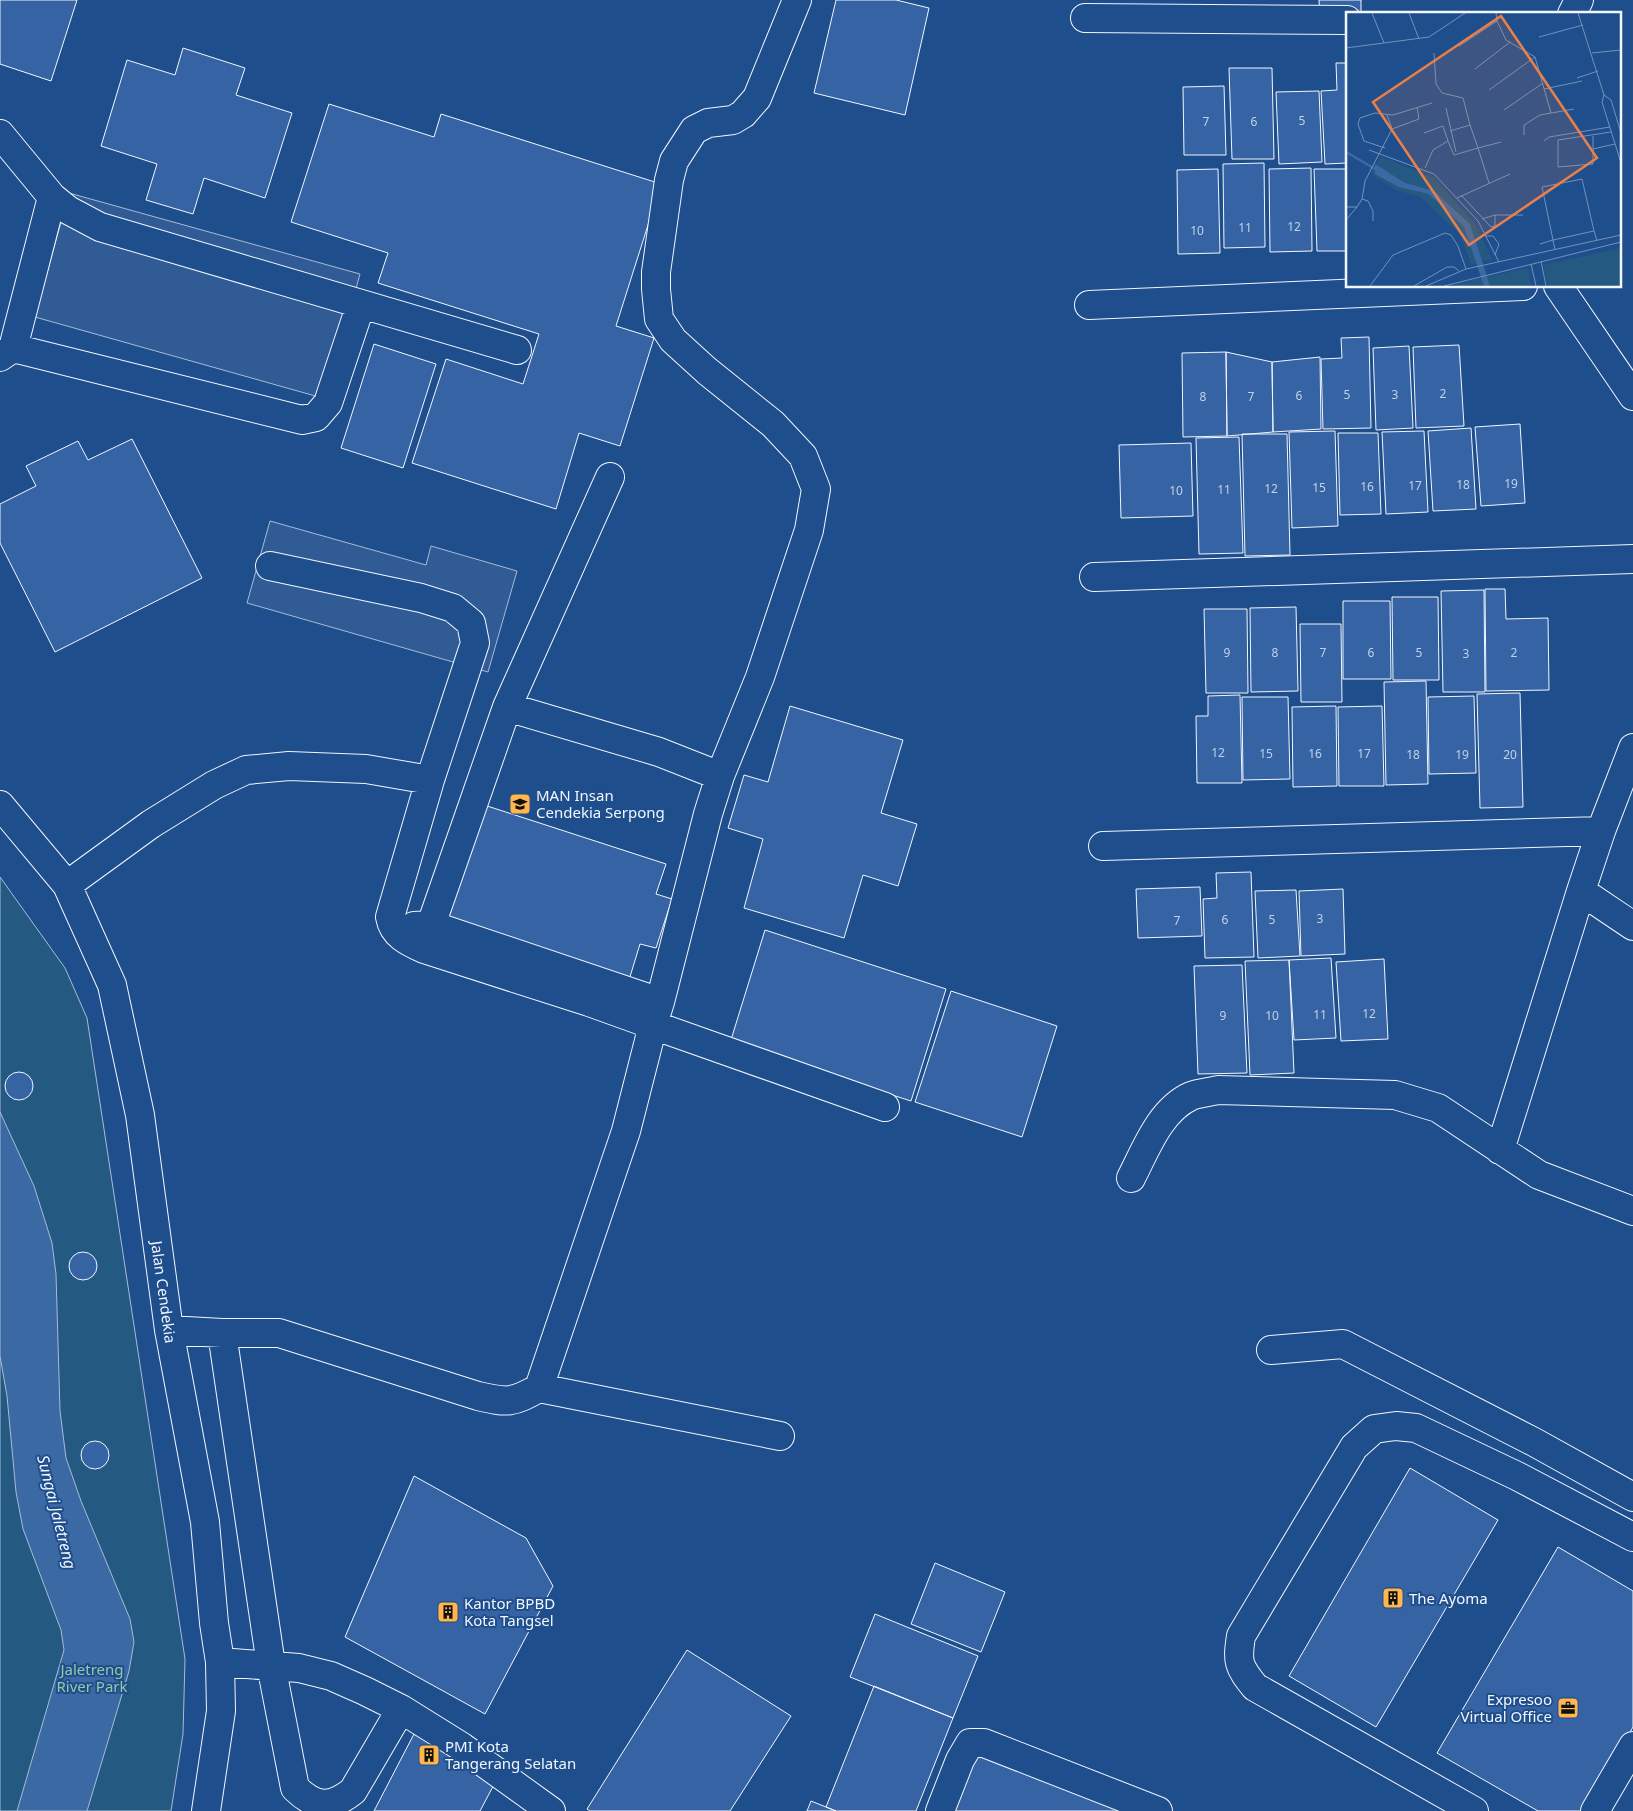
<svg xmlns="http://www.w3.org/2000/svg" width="1633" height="1811" font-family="'Noto Sans',sans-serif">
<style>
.green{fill:#245a82;stroke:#a8bbd7}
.parking{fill:#305b95;stroke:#a8bbd7}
.water{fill:#3b69a3;stroke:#a8bbd7}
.building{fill:#3563a3;stroke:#f2f6ff}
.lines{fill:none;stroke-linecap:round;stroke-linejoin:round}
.minor-casing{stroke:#f2f6ff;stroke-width:30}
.minor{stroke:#1f4e8c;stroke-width:28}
.labels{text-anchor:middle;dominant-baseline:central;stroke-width:4;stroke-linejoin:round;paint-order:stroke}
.number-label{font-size:12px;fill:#c3d1e8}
.poi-label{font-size:15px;fill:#f2f6ff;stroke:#1f4e8c;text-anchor:start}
.street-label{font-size:15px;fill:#f2f6ff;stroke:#1f4e8c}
.park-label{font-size:15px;fill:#97c8a6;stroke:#1f4e8c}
.water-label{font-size:16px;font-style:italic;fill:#f2f6ff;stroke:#1f4e8c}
.inset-river{fill:none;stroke:#3b69a3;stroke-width:2.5}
.inset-road{fill:none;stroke:#7391ba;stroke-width:1}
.view{fill:#ea8049;fill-opacity:0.15;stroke:#ea8049;stroke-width:2.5}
.inset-edge{fill:none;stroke:#f2f6ff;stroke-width:2.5}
</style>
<rect width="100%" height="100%" fill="#1f4e8c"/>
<path class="green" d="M0 877 65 968 87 1018 185 1659 183 1734 171 1811H0Z"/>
<path class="parking" d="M69 193 360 274 326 399 35 317Z
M270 521 426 565 431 546 517 571 488 672 247 603Z"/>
<path class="water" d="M0 1112 34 1186 52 1243 56 1274 60 1411 66 1458 81 1501 130 1619 134 1642 129 1671 87 1811H17L64 1650 61 1630 23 1529 16 1492 7 1396 0 1356Z"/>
<path class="building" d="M0 0H77L51 81 0 64Z
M836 0H896L929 8 905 115 814 93Z
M1319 0H1361V14L1320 15Z
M183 48 245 68 236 95 292 113 265 198 204 178 193 214 146 200 157 164 101 146 127 60 175 75Z
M1336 63H1347V163L1325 164 1321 91 1337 90Z
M1229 68H1272L1274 159H1232Z
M1224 86 1226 155H1184L1183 87Z
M1319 91 1322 162 1279 164 1276 92Z
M329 104 434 137 441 114 661 184 616 326 654 338 620 446 579 433 556 509 412 463 446 359 523 384 539 334 378 283 388 253 291 222Z
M1264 163 1265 247 1224 248 1223 164Z
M1311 168 1312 251 1270 252 1269 169Z
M1218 169 1220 253 1178 254 1177 170Z
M1314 169H1347V251H1317Z
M1369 337 1371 428 1323 429 1321 359 1342 358 1341 338Z
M374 344 436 364 403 468 341 448Z
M1459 345 1464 426 1416 428 1413 347Z
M1409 346 1413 428 1376 430 1373 348Z
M1226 352 1227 436 1183 437 1182 353Z
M1226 352 1272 362 1273 432 1227 436Z
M1320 357 1321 429 1273 432 1272 362Z
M1520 424 1525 503 1481 506 1475 427Z
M1471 428 1476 509 1433 511 1428 431Z
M1335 431 1338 526 1292 528 1289 432Z
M1424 431 1428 512 1386 514 1382 432Z
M1338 433H1378L1381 514 1340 515Z
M1242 434H1287L1290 555 1245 556Z
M1239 437 1243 553 1199 554 1196 438Z
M132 439 202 578 55 652 0 543V504L36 486 26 466 78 441 88 460Z
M1191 443 1193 516 1121 518 1119 445Z
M1485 589H1505L1506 619 1548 618 1549 690 1486 691Z
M1484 590 1485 692H1443L1441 591Z
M1392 597H1438L1439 680H1393Z
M1343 601H1390L1391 679H1343Z
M1296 607 1298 691 1251 692 1250 608Z
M1204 609H1247L1248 693H1206Z
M1300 624H1341L1342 702H1301Z
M1426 681 1428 784 1386 785 1384 682Z
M1520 693 1523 807 1480 808 1477 694Z
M1240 695 1242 783H1197L1196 716H1208V696Z
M1474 696 1476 773 1429 774 1428 697Z
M1242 697H1288L1290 779 1243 780Z
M790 706 903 740 881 813 917 824 898 886 863 875 844 938 744 908 763 839 728 828 744 775 768 782Z
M1336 706 1337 786 1293 787 1292 707Z
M1382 706 1384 786H1339L1338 707Z
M481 804 666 864 656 894 672 899 656 948 640 944 629 980 443 920Z
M1251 872 1254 957 1205 958 1203 899 1217 898 1216 873Z
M1200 887 1202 936 1138 938 1136 889Z
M1343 889 1345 954 1301 956 1299 891Z
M1296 890 1300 956 1258 958 1255 891Z
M765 930 946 989 911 1101 730 1043Z
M1331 958 1336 1038 1294 1040 1289 960Z
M1384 959 1388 1039 1341 1041 1336 962Z
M1289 960 1294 1073 1250 1075 1245 961Z
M1242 965 1247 1073 1198 1074 1194 966Z
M951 991 1057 1026 1022 1137 915 1102Z
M5 1086a14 14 0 1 1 28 0a14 14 0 1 1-28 0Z
M69 1266a14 14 0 1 1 28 0a14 14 0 1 1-28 0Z
M81 1455a14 14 0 1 1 28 0a14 14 0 1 1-28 0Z
M1410 1468 1498 1520 1376 1727 1289 1676Z
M414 1476 526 1538 553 1586 485 1714 345 1637Z
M1558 1547 1633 1591V1727L1584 1811H1538L1437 1753Z
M935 1563 1005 1592 981 1652 911 1624Z
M875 1614 978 1656 953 1718 850 1677Z
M687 1650 791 1716 730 1811H590L587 1809Z
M874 1686 953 1718 916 1811H836L826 1807Z
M414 1734 498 1777 480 1811H374Z
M977 1753 1120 1811H953Z
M811 1801 836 1811H807Z"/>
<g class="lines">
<g class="minor-casing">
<path id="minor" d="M1572 14 1579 0
M1085 18 1347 20
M0 134 52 197 68 210 100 227 517 350
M1558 286 1633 396
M1089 305 1523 286
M13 348 302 420 316 417 328 403 361 304
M0 357 13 348 52 197
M1094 577 1633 559
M507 707 659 752 720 776 708 814 660 1002 653 1025 885 1107
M720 776 760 677 809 530 816 489 803 456 773 424 707 371 673 340 659 319 656 289V272L669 180 674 161 694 130 708 123 733 120 743 114 757 98 797 0
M430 780 390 917C393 935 408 942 424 949L589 1002 653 1025 626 1131 539 1388
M0 805 67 885 112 985 140 1115 169 1330 205 1522 214 1623 220 1662 221 1711 206 1811
M1103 846 1601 831
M67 885 151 824 214 785 246 770 289 766 366 769 430 780 475 643 471 623 453 608 421 598 270 566
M1581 891 1633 926
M431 925 507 707 610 477
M414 926 431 925 660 1002
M1500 1150 1581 891 1601 831 1633 748
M1131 1178C1146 1149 1160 1110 1191 1096 1199 1093 1210 1092 1218 1090L1395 1095 1438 1108 1539 1175 1633 1211
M169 1330 222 1333H279L478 1396C508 1403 512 1403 539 1388L780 1436
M222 1333 271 1665 295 1788C316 1808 330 1809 353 1791L401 1709
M1271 1350 1343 1344 1534 1442 1633 1497
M220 1662 299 1668 331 1676 365 1691 401 1709 462 1747 551 1811
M940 1811 960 1760 970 1743H984L1158 1811
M1474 1811 1255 1687C1238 1666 1237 1662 1241 1636L1354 1447 1374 1429 1396 1426 1416 1428 1517 1476 1633 1537
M1595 1811 1633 1746"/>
</g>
<use href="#minor" class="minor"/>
</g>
<defs>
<g id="school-square" transform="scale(1.125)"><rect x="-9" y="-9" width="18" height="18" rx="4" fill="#ffb74d" stroke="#1f4e8c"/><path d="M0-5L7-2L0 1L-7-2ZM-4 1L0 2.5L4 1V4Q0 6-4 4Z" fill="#111"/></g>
<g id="building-square" transform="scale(1.125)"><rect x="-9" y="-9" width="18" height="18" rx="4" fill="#ffb74d" stroke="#1f4e8c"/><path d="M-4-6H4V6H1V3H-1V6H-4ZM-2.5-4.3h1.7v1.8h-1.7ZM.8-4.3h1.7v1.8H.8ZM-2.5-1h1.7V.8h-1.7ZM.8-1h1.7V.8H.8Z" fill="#111"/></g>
<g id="office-square" transform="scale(1.125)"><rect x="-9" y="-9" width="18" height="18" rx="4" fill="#ffb74d" stroke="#1f4e8c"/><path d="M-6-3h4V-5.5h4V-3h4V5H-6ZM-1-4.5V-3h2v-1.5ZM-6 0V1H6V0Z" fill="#111"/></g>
</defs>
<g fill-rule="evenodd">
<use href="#school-square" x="520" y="804"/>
<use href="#building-square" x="1393" y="1598"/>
<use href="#building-square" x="448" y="1612"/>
<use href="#office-square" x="1568" y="1708"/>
<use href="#building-square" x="429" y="1755"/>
</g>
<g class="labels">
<g class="number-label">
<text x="1302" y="120">5</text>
<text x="1206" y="121">7</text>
<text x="1254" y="121">6</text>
<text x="1294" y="226">12</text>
<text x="1245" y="227">11</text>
<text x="1197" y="230">10</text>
<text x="1443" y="393">2</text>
<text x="1347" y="394">5</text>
<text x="1395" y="394">3</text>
<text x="1299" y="395">6</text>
<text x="1203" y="396">8</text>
<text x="1251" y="396">7</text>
<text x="1511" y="483">19</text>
<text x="1463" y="484">18</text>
<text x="1415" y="485">17</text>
<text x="1367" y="486">16</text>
<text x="1319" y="487">15</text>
<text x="1271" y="488">12</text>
<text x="1224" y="489">11</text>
<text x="1176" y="490">10</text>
<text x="1227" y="652">9</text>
<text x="1275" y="652">8</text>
<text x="1323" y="652">7</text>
<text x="1371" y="652">6</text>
<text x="1419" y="652">5</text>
<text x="1514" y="652">2</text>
<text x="1466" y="653">3</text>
<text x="1218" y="752">12</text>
<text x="1266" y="753">15</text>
<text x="1315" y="753">16</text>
<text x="1364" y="753">17</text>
<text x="1413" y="754">18</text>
<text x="1462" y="754">19</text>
<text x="1510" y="754">20</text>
<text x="1320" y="918">3</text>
<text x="1225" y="919">6</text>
<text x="1272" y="919">5</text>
<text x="1177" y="920">7</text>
<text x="1369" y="1013">12</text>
<text x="1320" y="1014">11</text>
<text x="1223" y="1015">9</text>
<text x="1272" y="1015">10</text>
</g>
<g class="poi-label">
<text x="536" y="795">MAN Insan<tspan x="536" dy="17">Cendekia Serpong</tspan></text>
<text x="1409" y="1598">The Ayoma</text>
<text x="464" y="1603">Kantor BPBD<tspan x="464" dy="17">Kota Tangsel</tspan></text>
<text x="1552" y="1699" text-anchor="end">Expresoo<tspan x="1552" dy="17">Virtual Office</tspan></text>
<text x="445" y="1746">PMI Kota<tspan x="445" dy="17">Tangerang Selatan</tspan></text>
</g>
<g class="street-label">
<text transform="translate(164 1292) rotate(82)">Jalan Cendekia</text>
</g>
<g class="park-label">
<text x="92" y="1669">Jaletreng<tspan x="92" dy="17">River Park</tspan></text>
</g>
<g class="water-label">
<text transform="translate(57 1512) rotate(76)">Sungai Jaletreng</text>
</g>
</g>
<g transform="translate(1346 12)">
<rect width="275" height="275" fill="#1f4e8c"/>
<path d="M35 145 88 166 129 211 146 248 125 252 113 221 74 185 50 178 27 164 26 159ZM275 236V274H202L197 253ZM182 256 185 274H106L127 268Z" fill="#245a82"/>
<path d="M29 152 59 171 88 179 124 212 144 274H138L118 215 83 182 53 175 29 162Z" fill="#3b69a3"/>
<path class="inset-river" d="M0 140 31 158"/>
<path class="inset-road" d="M26 1 38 31M63 1 73 27M232 1 258 83 265 88 275 121M151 9 160 28 189 45 205 101M193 25 237 13M113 34 151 9 150 1M0 36 83 25 119 1M88 41 90 72 96 81 117 86 124 113M246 41 275 38M129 57 164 30M231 66 252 59M198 77 236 69M143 78 189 45M258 83 256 90 275 151M100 96 110 140M158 98 197 71M46 117 73 107 71 95M104 119 124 113 132 136 155 130M78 121 97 114 102 129 87 138 79 156M178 123V113L194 103 228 97M247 124V152L212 155V128L265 120M102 129 108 143 132 136 143 171M198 129 203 125 264 115M39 136 18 129 12 112 14 106 29 101 47 103 86 91M247 137 269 132M23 138 88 162 132 209 153 250M115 183 145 215 149 214V203M111 186 164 162M16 187 22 189 27 199V209M0 195H11L16 187 19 169 46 117 41 103M136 207 149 203H177M0 208 11 195M140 224H147L153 232 149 243M194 232 207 228 196 175 236 167 248 219M209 238 207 228 248 219 251 229M195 249 200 274M185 252 190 274M24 274 47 243 99 221 105 223 112 234 120 257M68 274 101 255H108L113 259M80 274 120 257 275 223M98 274 275 230"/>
<path class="view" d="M155 4 251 146 123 233 27 90Z"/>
<rect width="275" height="275" class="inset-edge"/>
</g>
</svg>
